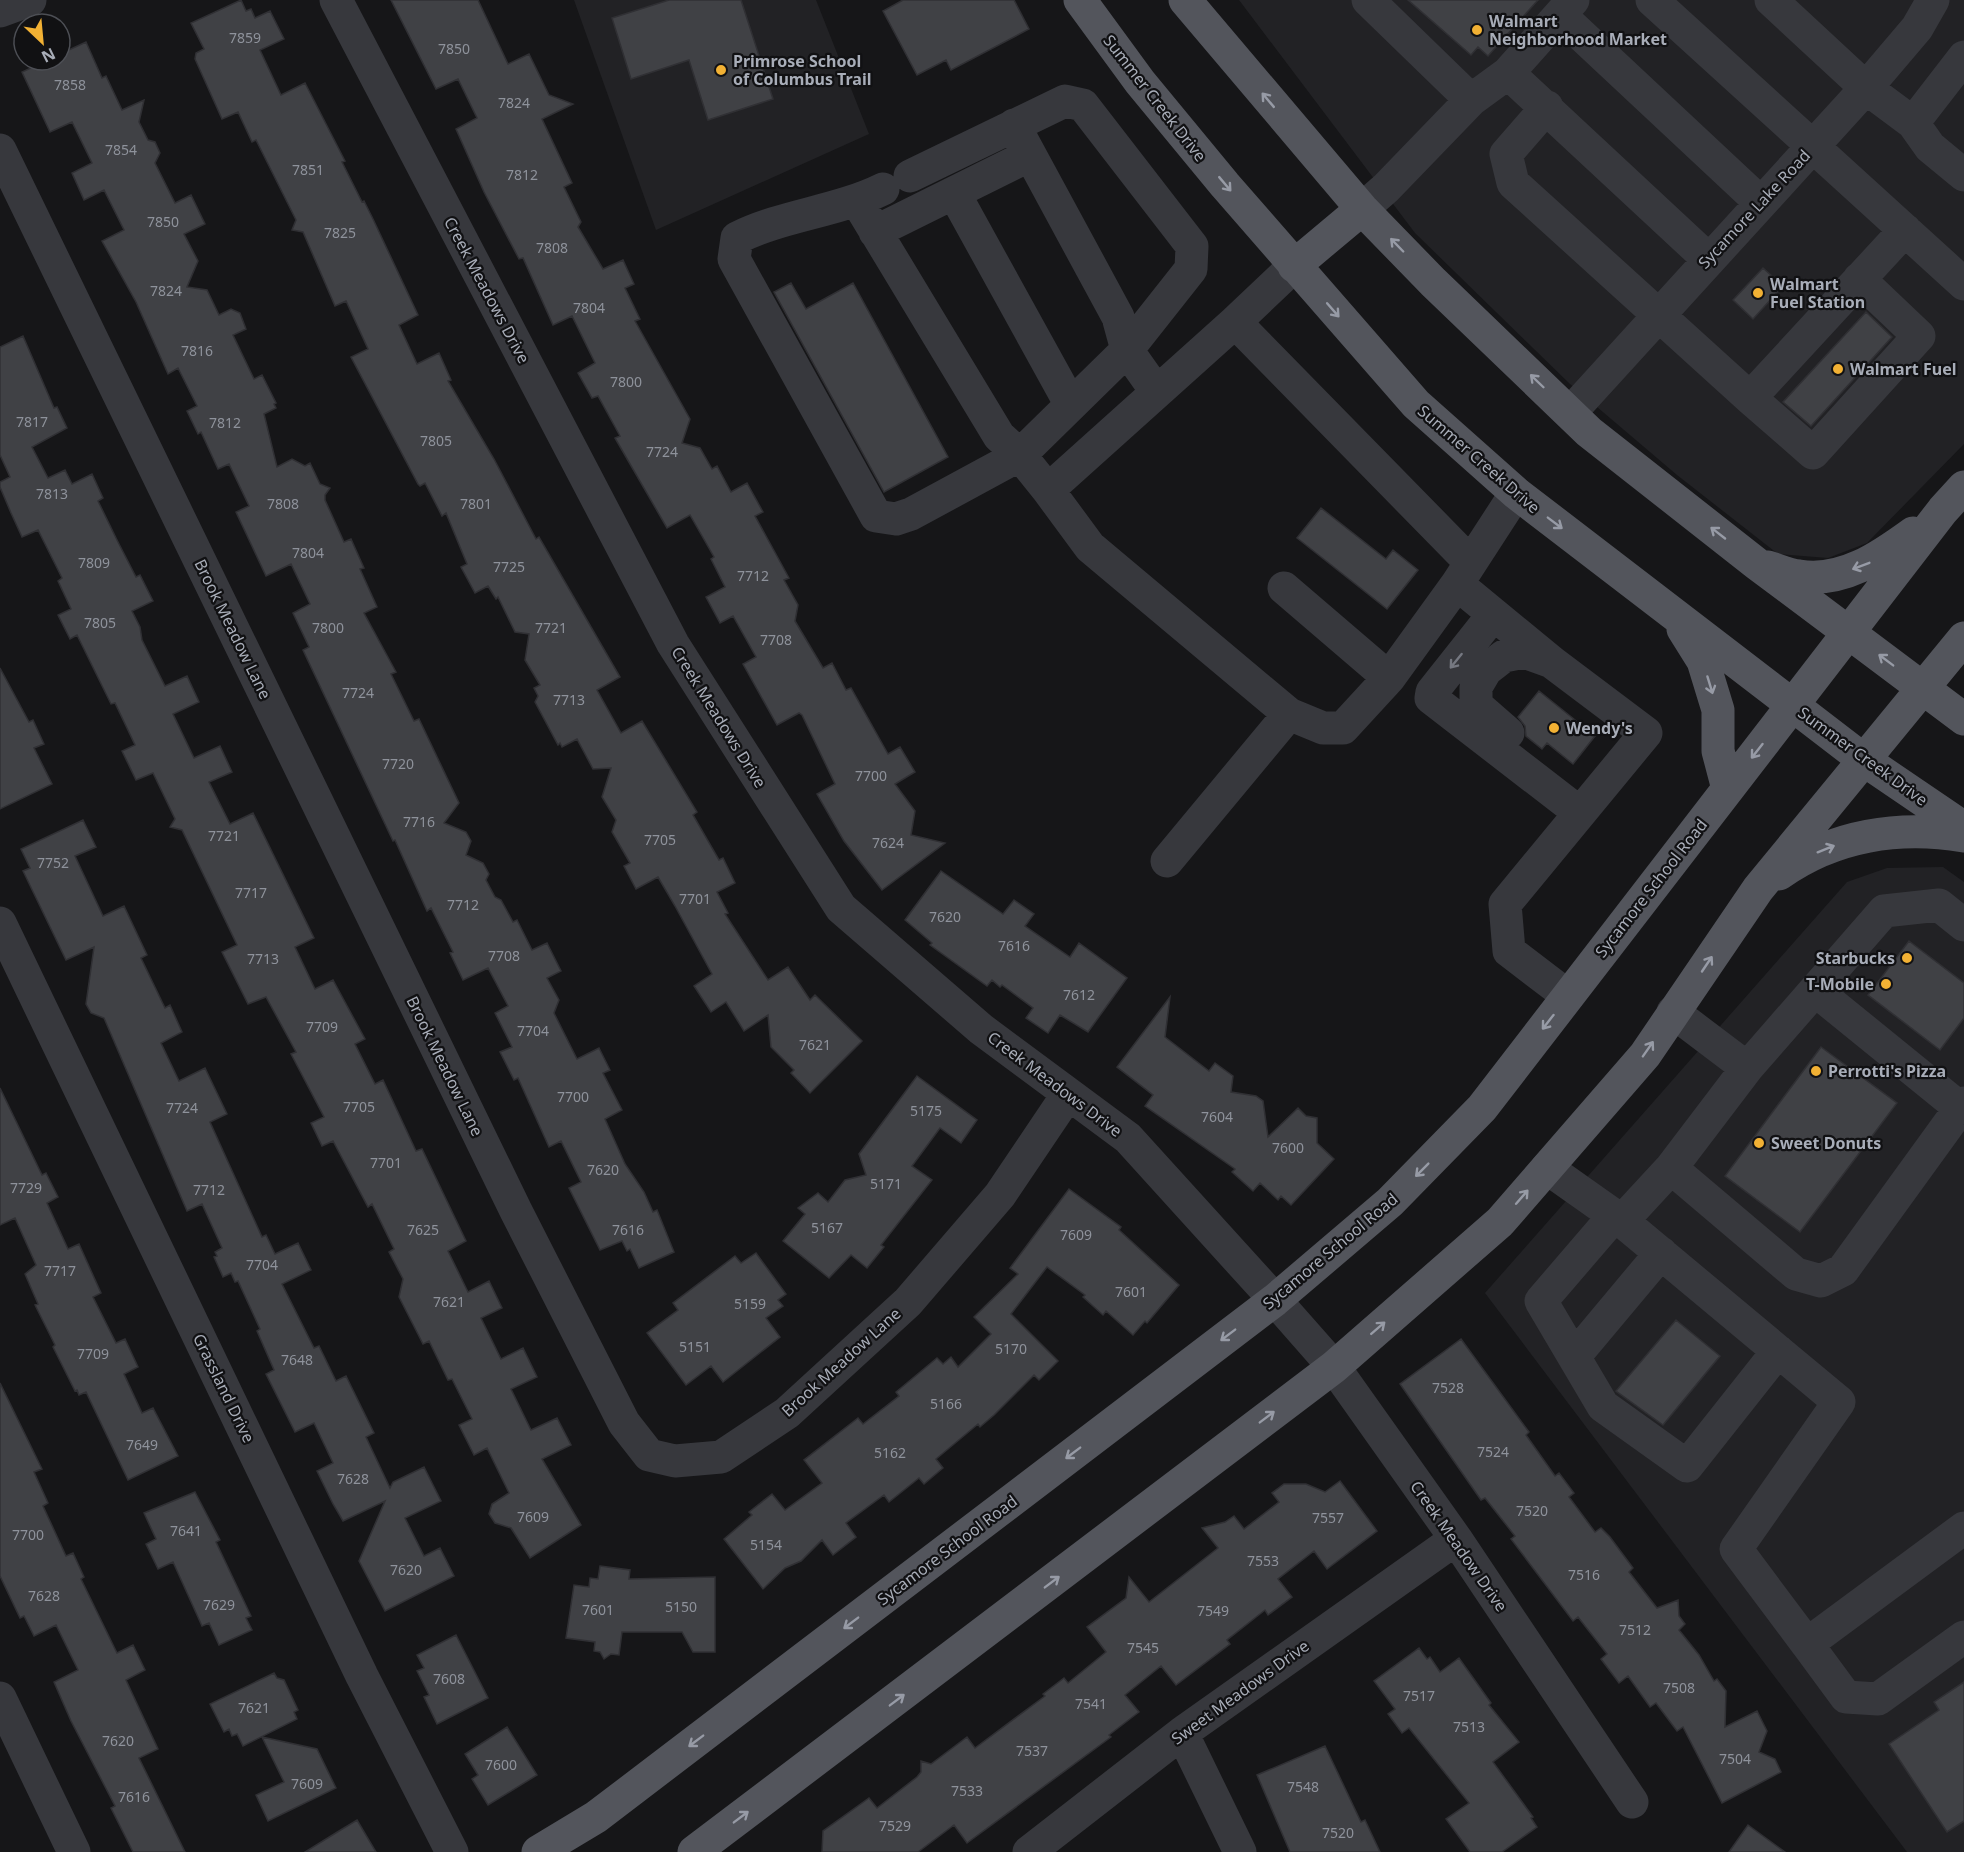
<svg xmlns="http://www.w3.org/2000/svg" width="1964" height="1852" font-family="'Noto Sans',sans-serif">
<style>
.built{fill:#222225}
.building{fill:#404145;stroke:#303034;stroke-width:1.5}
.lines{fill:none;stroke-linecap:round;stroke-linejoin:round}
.minor{stroke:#37383d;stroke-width:33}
.major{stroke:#53555c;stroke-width:33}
.oneway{stroke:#979ba6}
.oneway2{stroke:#757881}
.poi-dot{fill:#f2b134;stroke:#111113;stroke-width:2}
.labels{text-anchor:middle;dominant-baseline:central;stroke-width:4.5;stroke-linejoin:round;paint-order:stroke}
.number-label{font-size:14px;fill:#8e929b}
.poi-label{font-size:16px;font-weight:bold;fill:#a8adb8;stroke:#111113;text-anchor:start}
.street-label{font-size:16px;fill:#a8adb8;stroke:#111113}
</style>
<rect width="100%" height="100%" fill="#161618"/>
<path class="built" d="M574 0H816L869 134 656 230Z
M1239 0H1964V444L1867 543 1828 558 1778 554 1677 475 1570 384 1415 233Z
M1943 867 1964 882V1852H1907L1485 1293 1847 882 1887 868Z"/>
<path class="building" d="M241 0 246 11 251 9 255 18 270 11 284 39 260 50 281 95 305 83 345 161 342 162 362 202 364 201 373 219 418 315 399 325 417 364 439 353 451 380 448 381 494 459 536 539 539 537 620 677 597 690 621 733 642 721 697 812 693 815 719 860 723 858 735 883 717 892 728 913 725 914 768 980 788 967 810 1000 815 995 862 1041 810 1093 791 1073 794 1070 771 1047 768 1015 744 1031 726 1002 711 1012 694 986 712 974 675 906 658 877 636 889 624 866 630 863 612 832 616 820 602 797 611 768 593 769 577 739 562 747 560 743 558 745 535 702 538 696 534 688 540 685 525 660 529 634 515 632 498 597 496 599 488 586 475 593 461 567 467 564 446 513 442 516 425 483 420 486 418 484 351 357 368 349 346 301 335 306 303 232 292 230 296 220 256 140 252 142 238 112 222 119 195 59 196 53 204 49 191 23Z
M391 0H478L508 64 529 54 549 95 573 104 542 119 572 183 564 187 581 222 578 227 603 269 623 260 634 284 625 288 640 319 635 321 690 419 682 443 700 448 712 469 717 466 731 492 747 483 763 512 755 516 789 578 784 580 798 605 795 621 823 668 832 663 846 690 851 688 888 754 900 747 915 772 895 784 915 811 911 835 945 843 882 890 844 841 817 794 835 784 802 715 799 713 777 725 743 664 756 657 733 616 720 623 706 597 725 587 711 559 714 557 690 515 667 528 615 438 620 436 598 396 592 398 578 373 595 363 572 316 553 325 523 258 519 259 484 192 456 129 477 118 458 79 436 89Z
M669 0H741L773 99 708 120 689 60 631 79 612 18Z
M903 0H1014L1029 29 951 70 946 60 917 75 883 11Z
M1408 0H1538L1488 56 1478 47 1471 55Z
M86 42 102 78 106 76 122 110 144 100 139 122 148 140 155 142 160 153 155 163 175 203 191 195 205 224 184 234 198 261 187 287 207 290 219 315 231 309 240 313 246 329 233 335 254 379 262 375 276 403 274 404 276 408 264 414 277 467 292 459 305 466 310 463 320 484 330 488 325 495V500L344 542 351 539 364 568 360 569 377 607 364 613 396 672 391 674 414 721 419 719 459 803 444 823 466 832 471 841 466 855 483 863 489 874 486 880 495 897 501 900 513 922 517 920 532 950 547 943 561 971 547 978 559 1000 554 1013 577 1059 599 1048 610 1070 603 1073 622 1110 605 1119 625 1164 644 1192 653 1212 657 1210 674 1252 639 1268 630 1249 627 1251 622 1241 600 1250 569 1188 581 1182 561 1141 549 1147 518 1078 514 1080 500 1052 512 1047 495 1013 508 1006 488 968 463 980 450 953 453 952 431 908 427 911 395 840 393 841 303 650 309 647 293 613 310 604 291 564 266 576 236 512 249 506 229 464 218 469 201 432 198 434 187 411 197 406 178 368 168 374 136 302 102 241 124 230 104 190 84 200 72 173 92 163 72 122 50 132 22 72 48 60H60V54Z
M1763 268 1783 286 1753 319 1733 300Z
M791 283 806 309 853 283 948 457 884 492 774 292Z
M1866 312 1892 337 1811 426 1783 402Z
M23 336 54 408 57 407 67 428 32 447 48 478 65 470 72 484 92 474 103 498 98 501 118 542 136 577 140 575 153 601 132 611 140 627 142 640 165 686 187 676 199 702 173 714 194 758 220 746 232 772 209 782 230 824 253 813 314 938 295 947 315 989 333 980 365 1039 355 1044 375 1084 383 1080 416 1151 422 1149 466 1241 448 1251 468 1292 489 1281 502 1308 481 1318 501 1359 523 1348 537 1377 511 1389 531 1430 557 1418 571 1445 542 1459 581 1525 530 1558 511 1528 495 1523 489 1514 492 1504 509 1493 487 1448 474 1455 459 1425 472 1419 452 1379 448 1380 429 1341 423 1344 399 1297 403 1279 389 1252 394 1249 372 1204 368 1207 333 1141 322 1146 311 1123 324 1117 291 1054 296 1052 266 997 248 1004 222 952 237 945 182 830 170 827 175 819 153 773 136 780 122 751 135 745 115 703 111 704 77 635 70 639 58 615 71 609 58 581 62 578 38 530 22 537 11 513 0 487V482L10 477 0 455V347Z
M1321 508 1386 559 1393 550 1418 570 1387 609 1297 538Z
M0 668 29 722 33 720 44 744 34 748 52 784 0 809Z
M1539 691 1595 736 1573 764 1547 743 1542 749 1526 736 1525 726 1518 717Z
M83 820 96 847 75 856 103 916 124 906 147 955 141 958 165 1008 170 1005 182 1032 161 1043 179 1081 205 1068 227 1114 210 1122 262 1237 266 1235 275 1254 298 1243 311 1270 282 1284 314 1348 319 1346 336 1381 346 1376 374 1433 366 1437 390 1488 393 1482 424 1467 441 1501 405 1518 424 1556 440 1548 454 1576 385 1611 359 1561 385 1501 343 1521 333 1504 317 1471 333 1463 314 1423 295 1432 266 1374 274 1370 257 1331 260 1329 238 1281 235 1282 231 1273 223 1277 214 1257 217 1256 215 1252 222 1248 202 1204 187 1211 104 1018 91 1013 86 1004 94 947 66 960 23 871 30 868 21 849Z
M941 871 1003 914 1014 900 1034 914 1025 926 1070 957 1079 943 1127 978 1088 1032 1060 1015 1048 1033 1026 1018 1033 1008 1002 985 1000 987 992 980 987 986 930 945 932 943 905 920Z
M1909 941 1964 983V1018L1940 1050 1868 995Z
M1170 997 1165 1037 1209 1071 1215 1063 1233 1076 1231 1092 1256 1096 1263 1101 1268 1137 1298 1108 1306 1116 1317 1118V1143L1334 1159 1291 1205 1281 1196 1278 1200 1260 1183 1253 1191 1232 1172 1235 1169 1145 1106 1153 1095 1117 1067Z
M1821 1047 1897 1103 1800 1232 1725 1176Z
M917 1076 977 1120 961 1143 940 1128 912 1166 932 1180 881 1245 884 1247 867 1268 851 1255 829 1278 783 1241 805 1214 798 1208 818 1193 828 1202 845 1180 866 1175 859 1154Z
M0 1088 42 1175 46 1173 58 1197 47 1203 68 1249 79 1244 101 1293 93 1297 116 1343 125 1339 138 1367 124 1374 142 1413 153 1408 178 1456 128 1480 86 1392 79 1395 77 1390 75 1391 53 1347 55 1345 35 1305 38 1304 25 1274 36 1265 15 1218 0 1225Z
M1069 1189 1121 1227 1119 1230 1179 1285 1147 1323 1145 1321 1133 1335 1106 1311 1103 1315 1083 1297 1085 1295 1047 1267 1011 1314 1058 1361 1039 1380 1034 1375 994 1415 980 1427 978 1424 936 1459 943 1468 924 1484 919 1478 889 1502 884 1495 846 1523 856 1537 833 1555 822 1540 801 1561 785 1568 763 1589 724 1539 752 1515 749 1512 772 1494 785 1510 822 1483 804 1460 858 1418 863 1424 899 1396 896 1392 937 1358 943 1364 951 1357 958 1367 991 1334 974 1317 1018 1274 1010 1268Z
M756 1253 786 1294 778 1300 783 1306 766 1318 780 1337 723 1382 711 1366 686 1385 647 1333 678 1310 673 1303 735 1256 741 1263Z
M1676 1320 1720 1356 1663 1425 1616 1391Z
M1461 1339 1529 1432 1526 1435 1555 1476 1559 1473 1574 1493 1569 1497 1595 1532 1601 1528 1610 1537 1633 1568 1629 1572 1657 1608 1678 1600 1679 1616 1685 1624 1679 1630 1699 1655 1714 1681 1717 1679 1726 1691 1725 1727 1757 1711 1767 1731 1759 1752 1775 1759 1781 1772 1722 1803 1683 1727 1677 1731 1656 1703 1650 1707 1628 1676 1619 1683 1601 1659 1607 1654 1578 1617 1573 1621 1511 1539 1515 1536 1485 1498 1481 1500 1400 1384Z
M0 1383 42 1469 34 1472 48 1503 43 1506 66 1556 73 1553 84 1577 81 1579 117 1653 133 1645 145 1670 126 1680 158 1749 139 1758 185 1852H133L111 1808 115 1806 71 1721 54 1682 78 1670 56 1625 34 1636 24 1616 20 1618 0 1576Z
M1340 1481 1377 1531 1327 1569 1314 1551 1278 1579 1292 1597 1268 1615 1265 1610 1227 1640 1230 1644 1176 1685 1161 1666 1125 1695 1139 1712 1109 1735 1111 1737 967 1843 954 1825 918 1852H822L823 1831 869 1798 877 1808 917 1777 921 1772V1761L931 1764 967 1737 975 1748 1045 1696 1043 1694 1064 1678 1068 1683 1106 1652 1087 1627 1126 1598 1129 1577 1149 1602 1218 1548 1202 1528 1225 1522 1234 1516 1244 1529 1279 1502 1272 1493 1284 1484H1306L1325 1492Z
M195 1492 220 1540 216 1542 251 1616 246 1618 252 1630 219 1645 209 1623 202 1626 173 1562 158 1569 146 1544 156 1539 144 1513Z
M600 1566 630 1570 629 1579 715 1577V1652H693L682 1632H622L619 1655 611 1654 604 1659 600 1652 594 1651 595 1642 566 1638 574 1585 589 1587 590 1578 598 1579Z
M456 1635 488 1698 437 1724 424 1697 429 1695 417 1671 424 1668 417 1655Z
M1419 1648 1427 1659 1430 1657 1440 1672 1459 1658 1491 1703 1489 1705 1519 1742 1493 1762 1533 1817 1531 1818 1537 1827 1502 1852H1470L1446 1819 1469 1803 1409 1728 1402 1733 1388 1714 1395 1709 1374 1681Z
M274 1673 277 1678 284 1680 298 1710 294 1712 297 1719 243 1746 237 1734 232 1736 229 1729 224 1732 210 1704Z
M1964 1682V1821L1947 1832 1889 1744 1939 1710 1934 1702Z
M507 1727 537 1775 488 1805 472 1779 478 1775 465 1754Z
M262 1737 317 1749 336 1788 268 1821 256 1795 284 1782Z
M1325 1746 1361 1822 1365 1820 1380 1852H1290L1257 1775Z
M357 1820 376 1852H305L339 1831Z
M1748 1825 1785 1852H1729Z"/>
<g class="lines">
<path class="minor" d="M336 0 673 644 841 908 981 1029 1128 1138 1275 1300 1334 1367 1456 1539 1632 1802
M1368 0 1471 100
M1652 0 1964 284
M1771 0 1866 88 1913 123 1930 147 1964 175
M0 11 30 0
M1560 15 1761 203
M1508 73 1708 259
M1547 107 1506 154 1513 183 1750 398 1905 230
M1913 123 1964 57
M0 150 516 1211 624 1423 649 1455 675 1461 721 1457 787 1413 908 1302 1000 1195 1068 1094
M910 176 1065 101 1083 105 1192 246 1191 269 1127 350 1156 391
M883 189C836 212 783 215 737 238L734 259 876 516 896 519 911 514 1020 455 1127 350 1118 317 1014 125
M954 193 1071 405
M857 201 999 436 1020 455 1048 490 1235 322
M1362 209 1386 188 1471 100 1508 73 1573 0
M875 232 1030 155
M1294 266 1235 322 1470 562
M1750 398 1813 453 1919 336 1859 279
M1570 413 1866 88 1917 28 1933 0
M1048 490 1090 547 1289 714 1323 728H1343L1389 678
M1516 493 1457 584 1553 663 1646 733 1505 904 1509 951 1568 996
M1284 588 1389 678 1457 584
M1493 615 1432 692 1431 698 1580 813
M1508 733 1476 705V687L1486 670 1504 656 1524 652 1549 661
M1167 861 1289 714
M0 923 362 1676 452 1852
M1816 991 1960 1108
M1673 1012 1747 1068 1884 911 1939 905 1964 925
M1547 1168 1622 1221 1671 1168 1796 1274 1821 1281 1843 1270 1964 1103
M1671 1168 1747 1068
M1614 1216 1541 1301 1603 1406 1687 1466 1778 1351
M1622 1221 1839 1402 1736 1549 1807 1644
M1574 1357 1661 1253
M1964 1528 1807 1644 1846 1697 1878 1699 1964 1637
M0 1698 74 1852
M1182 1733 1240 1852
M1029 1852 1182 1733 1456 1539"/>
<path class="major" d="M1080 0 1140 82 1225 185 1416 404 1516 493 1864 760 1964 828
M1185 0 1362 209 1433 282 1589 432 1757 564 1964 719
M1294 266 1362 209
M1768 567C1778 570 1789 575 1799 576 1843 583 1880 557 1913 533
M1683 629 1703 661 1718 710V751L1728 789
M1779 874C1834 835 1899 825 1964 836
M538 1852 596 1817 1275 1300 1390 1202 1482 1108 1943 510 1964 487
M694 1852 1334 1367 1500 1222 1645 1055 1758 889 1964 638"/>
</g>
<defs><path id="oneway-shaft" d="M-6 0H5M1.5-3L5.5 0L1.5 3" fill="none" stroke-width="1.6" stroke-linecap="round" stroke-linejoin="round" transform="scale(1.5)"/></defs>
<g class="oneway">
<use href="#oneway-shaft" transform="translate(1268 100) rotate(-130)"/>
<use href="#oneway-shaft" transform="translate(1225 184) rotate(50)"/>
<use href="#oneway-shaft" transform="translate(1397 245) rotate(-134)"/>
<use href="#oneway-shaft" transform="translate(1333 310) rotate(49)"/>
<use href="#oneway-shaft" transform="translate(1537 381) rotate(-136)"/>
<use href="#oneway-shaft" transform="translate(1555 523) rotate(37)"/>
<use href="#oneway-shaft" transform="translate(1718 533) rotate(-142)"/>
<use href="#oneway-shaft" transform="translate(1861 566) rotate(159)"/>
<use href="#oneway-shaft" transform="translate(1886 660) rotate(-143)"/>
<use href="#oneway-shaft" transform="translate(1710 685) rotate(73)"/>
<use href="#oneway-shaft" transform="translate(1757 751) rotate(128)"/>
<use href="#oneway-shaft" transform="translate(1826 849) rotate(-22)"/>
<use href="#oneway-shaft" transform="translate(1707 964) rotate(-56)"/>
<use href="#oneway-shaft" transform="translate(1548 1022) rotate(128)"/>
<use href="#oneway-shaft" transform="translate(1648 1049) rotate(-55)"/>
<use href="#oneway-shaft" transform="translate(1422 1170) rotate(135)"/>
<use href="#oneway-shaft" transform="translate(1522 1197) rotate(-49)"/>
<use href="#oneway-shaft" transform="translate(1378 1328) rotate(-41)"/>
<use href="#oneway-shaft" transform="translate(1228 1335) rotate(143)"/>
<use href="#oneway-shaft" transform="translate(1267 1417) rotate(-37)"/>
<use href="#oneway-shaft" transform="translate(1073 1453) rotate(143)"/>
<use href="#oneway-shaft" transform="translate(1052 1582) rotate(-37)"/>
<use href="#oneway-shaft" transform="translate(851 1623) rotate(143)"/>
<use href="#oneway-shaft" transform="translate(897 1700) rotate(-37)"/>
<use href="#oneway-shaft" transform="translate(696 1741) rotate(143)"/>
<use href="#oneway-shaft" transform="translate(741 1817) rotate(-37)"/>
</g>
<use class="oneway2" href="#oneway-shaft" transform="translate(1456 661) rotate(129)"/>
<g class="poi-dot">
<circle cx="1477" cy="30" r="6"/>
<circle cx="721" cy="70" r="6"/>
<circle cx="1758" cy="293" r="6"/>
<circle cx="1838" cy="369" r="6"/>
<circle cx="1554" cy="728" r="6"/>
<circle cx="1907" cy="958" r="6"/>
<circle cx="1886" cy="984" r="6"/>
<circle cx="1816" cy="1071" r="6"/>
<circle cx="1759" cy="1143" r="6"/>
</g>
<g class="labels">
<g class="number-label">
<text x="245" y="37">7859</text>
<text x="454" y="48">7850</text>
<text x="70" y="84">7858</text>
<text x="514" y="102">7824</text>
<text x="121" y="149">7854</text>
<text x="308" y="169">7851</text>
<text x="522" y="174">7812</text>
<text x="163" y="221">7850</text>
<text x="340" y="232">7825</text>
<text x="552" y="247">7808</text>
<text x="166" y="290">7824</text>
<text x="589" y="307">7804</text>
<text x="197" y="350">7816</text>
<text x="626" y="381">7800</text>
<text x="32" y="421">7817</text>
<text x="225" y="422">7812</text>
<text x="436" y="440">7805</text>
<text x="662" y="451">7724</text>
<text x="52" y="493">7813</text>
<text x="283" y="503">7808</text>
<text x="476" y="503">7801</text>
<text x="308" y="552">7804</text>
<text x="94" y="562">7809</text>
<text x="509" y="566">7725</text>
<text x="753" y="575">7712</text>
<text x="100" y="622">7805</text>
<text x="328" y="627">7800</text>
<text x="551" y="627">7721</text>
<text x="776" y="639">7708</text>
<text x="358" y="692">7724</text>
<text x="569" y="699">7713</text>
<text x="398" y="763">7720</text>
<text x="871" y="775">7700</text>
<text x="419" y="821">7716</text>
<text x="224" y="835">7721</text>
<text x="660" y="839">7705</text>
<text x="888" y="842">7624</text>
<text x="53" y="862">7752</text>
<text x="251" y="892">7717</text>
<text x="695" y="898">7701</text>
<text x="463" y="904">7712</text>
<text x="945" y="916">7620</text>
<text x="1014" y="945">7616</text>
<text x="504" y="955">7708</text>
<text x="263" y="958">7713</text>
<text x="1079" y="994">7612</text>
<text x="322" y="1026">7709</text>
<text x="533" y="1030">7704</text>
<text x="815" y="1044">7621</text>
<text x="573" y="1096">7700</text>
<text x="359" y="1106">7705</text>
<text x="182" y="1107">7724</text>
<text x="926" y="1110">5175</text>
<text x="1217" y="1116">7604</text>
<text x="1288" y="1147">7600</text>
<text x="386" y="1162">7701</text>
<text x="603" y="1169">7620</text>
<text x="886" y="1183">5171</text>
<text x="26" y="1187">7729</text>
<text x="209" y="1189">7712</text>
<text x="827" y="1227">5167</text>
<text x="423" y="1229">7625</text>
<text x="628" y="1229">7616</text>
<text x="1076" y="1234">7609</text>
<text x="262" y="1264">7704</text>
<text x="60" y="1270">7717</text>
<text x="1131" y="1291">7601</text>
<text x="449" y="1301">7621</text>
<text x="750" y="1303">5159</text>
<text x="695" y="1346">5151</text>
<text x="1011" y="1348">5170</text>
<text x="93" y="1353">7709</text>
<text x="297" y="1359">7648</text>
<text x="1448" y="1387">7528</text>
<text x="946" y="1403">5166</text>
<text x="142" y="1444">7649</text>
<text x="1493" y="1451">7524</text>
<text x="890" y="1452">5162</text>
<text x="353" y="1478">7628</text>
<text x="1532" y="1510">7520</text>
<text x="533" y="1516">7609</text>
<text x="1328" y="1517">7557</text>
<text x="186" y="1530">7641</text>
<text x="28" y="1534">7700</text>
<text x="766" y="1544">5154</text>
<text x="1263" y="1560">7553</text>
<text x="406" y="1569">7620</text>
<text x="1584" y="1574">7516</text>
<text x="44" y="1595">7628</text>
<text x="219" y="1604">7629</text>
<text x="681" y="1606">5150</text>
<text x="598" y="1609">7601</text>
<text x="1213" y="1610">7549</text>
<text x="1635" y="1629">7512</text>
<text x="1143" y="1647">7545</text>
<text x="449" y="1678">7608</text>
<text x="1679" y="1687">7508</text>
<text x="1419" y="1695">7517</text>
<text x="1091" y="1703">7541</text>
<text x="254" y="1707">7621</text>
<text x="1469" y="1726">7513</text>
<text x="118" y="1740">7620</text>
<text x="1032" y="1750">7537</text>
<text x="1735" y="1758">7504</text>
<text x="501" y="1764">7600</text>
<text x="307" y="1783">7609</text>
<text x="1303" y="1786">7548</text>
<text x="967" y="1790">7533</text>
<text x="134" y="1796">7616</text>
<text x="895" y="1825">7529</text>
<text x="1338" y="1832">7520</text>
</g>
<g class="poi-label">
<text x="1489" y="21">Walmart<tspan x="1489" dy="18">Neighborhood Market</tspan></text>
<text x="733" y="61">Primrose School<tspan x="733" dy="18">of Columbus Trail</tspan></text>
<text x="1770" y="284">Walmart<tspan x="1770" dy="18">Fuel Station</tspan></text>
<text x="1850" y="369">Walmart Fuel</text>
<text x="1566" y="728">Wendy's</text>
<text x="1895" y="958" text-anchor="end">Starbucks</text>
<text x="1874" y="984" text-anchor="end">T-Mobile</text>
<text x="1828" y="1071">Perrotti's Pizza</text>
<text x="1771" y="1143">Sweet Donuts</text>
</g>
<g class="street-label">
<text transform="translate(1155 98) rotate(52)">Summer Creek Drive</text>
<text transform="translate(1754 209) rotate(-47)">Sycamore Lake Road</text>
<text transform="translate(487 290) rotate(62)">Creek Meadows Drive</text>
<text transform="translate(1479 459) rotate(41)">Summer Creek Drive</text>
<text transform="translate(233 629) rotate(64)">Brook Meadow Lane</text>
<text transform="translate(719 717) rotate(58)">Creek Meadows Drive</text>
<text transform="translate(1863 756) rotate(36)">Summer Creek Drive</text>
<text transform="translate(1651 888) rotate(-52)">Sycamore School Road</text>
<text transform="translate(445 1066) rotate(64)">Brook Meadow Lane</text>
<text transform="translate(1055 1084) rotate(37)">Creek Meadows Drive</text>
<text transform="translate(1330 1251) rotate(-40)">Sycamore School Road</text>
<text transform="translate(841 1362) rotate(-42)">Brook Meadow Lane</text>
<text transform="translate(224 1388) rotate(64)">Grassland Drive</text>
<text transform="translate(1459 1546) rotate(55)">Creek Meadow Drive</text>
<text transform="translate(947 1550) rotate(-37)">Sycamore School Road</text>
<text transform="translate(1240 1692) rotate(-36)">Sweet Meadows Drive</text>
</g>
</g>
<g transform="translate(42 42) rotate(154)"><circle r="28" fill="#111113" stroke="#4d4f55" stroke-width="1.5"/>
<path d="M0-4.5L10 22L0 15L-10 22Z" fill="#f2b134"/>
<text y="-9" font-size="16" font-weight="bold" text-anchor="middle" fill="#a8adb8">N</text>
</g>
</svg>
